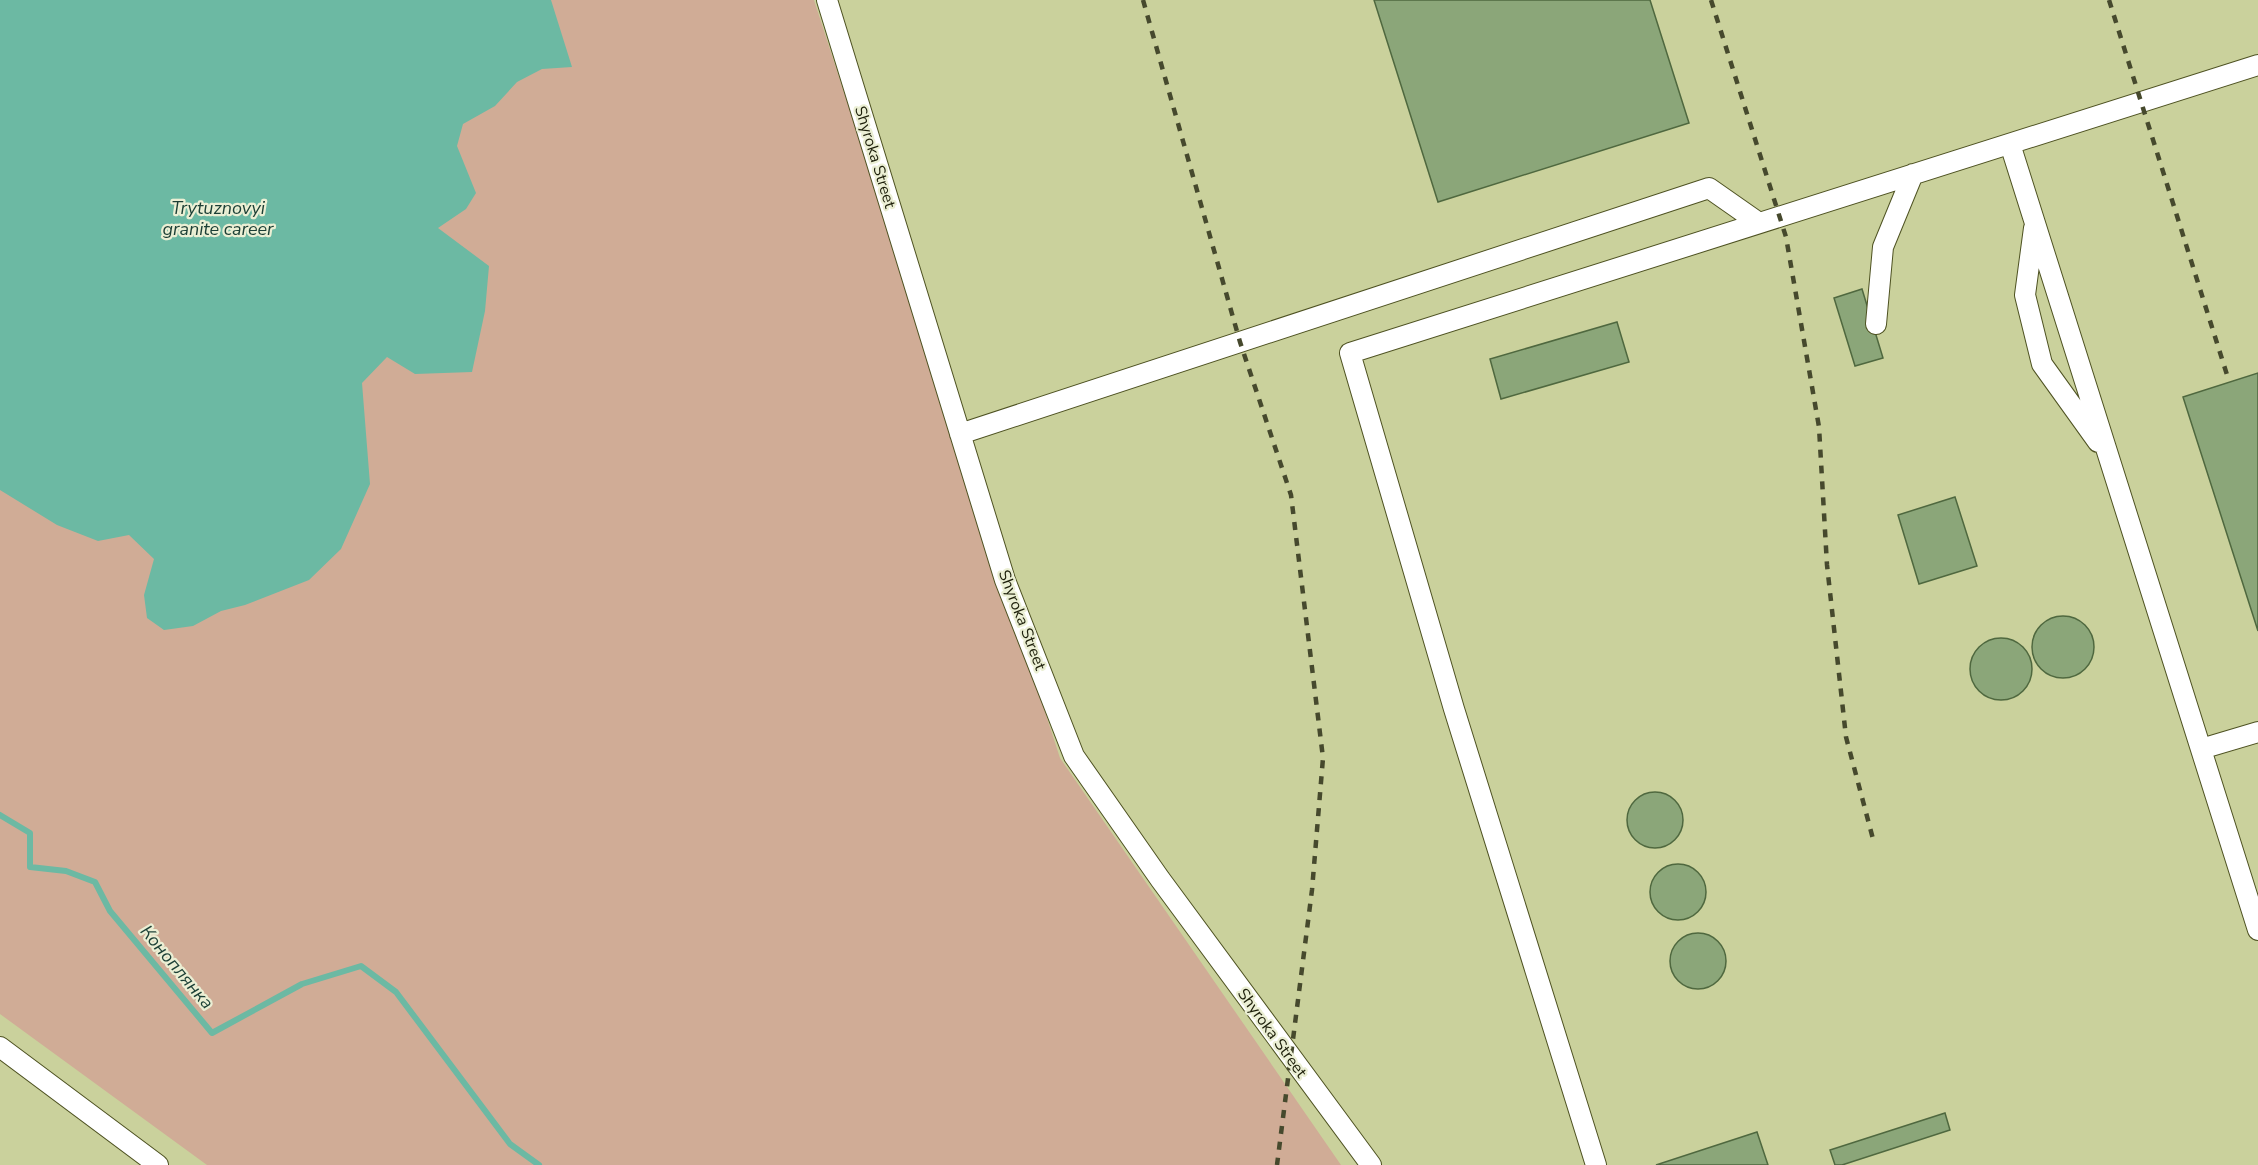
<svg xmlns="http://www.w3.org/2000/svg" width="2258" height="1165" font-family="'Nunito Sans',sans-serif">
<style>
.green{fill:#d0ac96}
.water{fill:#6cb9a3}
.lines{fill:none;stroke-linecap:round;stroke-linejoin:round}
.stream{stroke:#6cb9a3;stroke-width:6}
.building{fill:#8ba679;stroke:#4f683f;stroke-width:1.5}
.minor-casing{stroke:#4e5222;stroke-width:22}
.minor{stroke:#fff;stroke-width:20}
.rail{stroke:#46492d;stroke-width:4.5;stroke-dasharray:8 8;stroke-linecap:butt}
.labels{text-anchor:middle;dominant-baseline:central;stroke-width:4.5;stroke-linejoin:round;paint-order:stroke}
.street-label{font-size:16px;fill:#1d1f0a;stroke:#ebefd4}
.water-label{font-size:18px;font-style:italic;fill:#1b3f35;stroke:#ebefd4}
</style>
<rect width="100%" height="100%" fill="#cad19c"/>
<path class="green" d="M0 0H814L1060 758 1341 1165H207L0 1014Z"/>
<path class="water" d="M0 0H551L572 67 542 69 517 82 495 106 463 124 457 146 476 193 466 209 438 228 489 266 485 311 472 372 415 374 387 357 362 383 370 484 341 549 309 580 245 605 221 611 193 626 164 630 147 618 144 595 154 559 129 535 98 541 57 525 0 490Z"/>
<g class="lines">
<path class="stream" d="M0 815 30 833V867L66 871 95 882 110 911 212 1033 302 984 361 966 396 992 510 1144 539 1165"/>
</g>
<path class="building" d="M1374 0H1650L1689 123 1438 202Z
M1862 289 1883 358 1855 366 1834 298Z
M1617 322 1629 362 1501 399 1490 359Z
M2258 373V631L2183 397Z
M1955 497 1977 566 1919 584 1898 515Z
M2032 647a31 31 0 1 1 62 0a31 31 0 1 1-62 0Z
M1970 669a31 31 0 1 1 62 0a31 31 0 1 1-62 0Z
M1627 820a28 28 0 1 1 56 0a28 28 0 1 1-56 0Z
M1650 892a28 28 0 1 1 56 0a28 28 0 1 1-56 0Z
M1670 961a28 28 0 1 1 56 0a28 28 0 1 1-56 0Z
M1945 1113 1950 1130 1842 1165H1835L1830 1150Z
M1757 1132 1768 1165H1656Z"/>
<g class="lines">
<g class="minor-casing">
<path id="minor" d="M827 0 1005 580 1074 756 1160 879 1371 1165
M2010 144 2258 930
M2034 228 2025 295 2042 364 2098 442
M1876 324 1883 247 1913 174
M960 434 1709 188 1759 223
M2201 749 2258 732
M0 1047 158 1165
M1596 1165 1454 709 1350 353 2258 65"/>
</g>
<use href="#minor" class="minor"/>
<path class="rail" d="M1143 0 1240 342 1291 495 1323 758 1312 890 1277 1165
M1711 0 1786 237 1819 427 1827 565 1846 737 1873 839
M2109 0 2228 378"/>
</g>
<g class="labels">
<g class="street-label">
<text transform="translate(875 157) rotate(73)">Shyroka Street</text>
<text transform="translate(1022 620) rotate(69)">Shyroka Street</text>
<text transform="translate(1272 1033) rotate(54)">Shyroka Street</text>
</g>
<g class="water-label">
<text x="218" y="208">Trytuznovyi<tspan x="218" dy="21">granite career</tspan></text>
<text transform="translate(177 967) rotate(50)">Коноплянка</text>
</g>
</g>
</svg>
